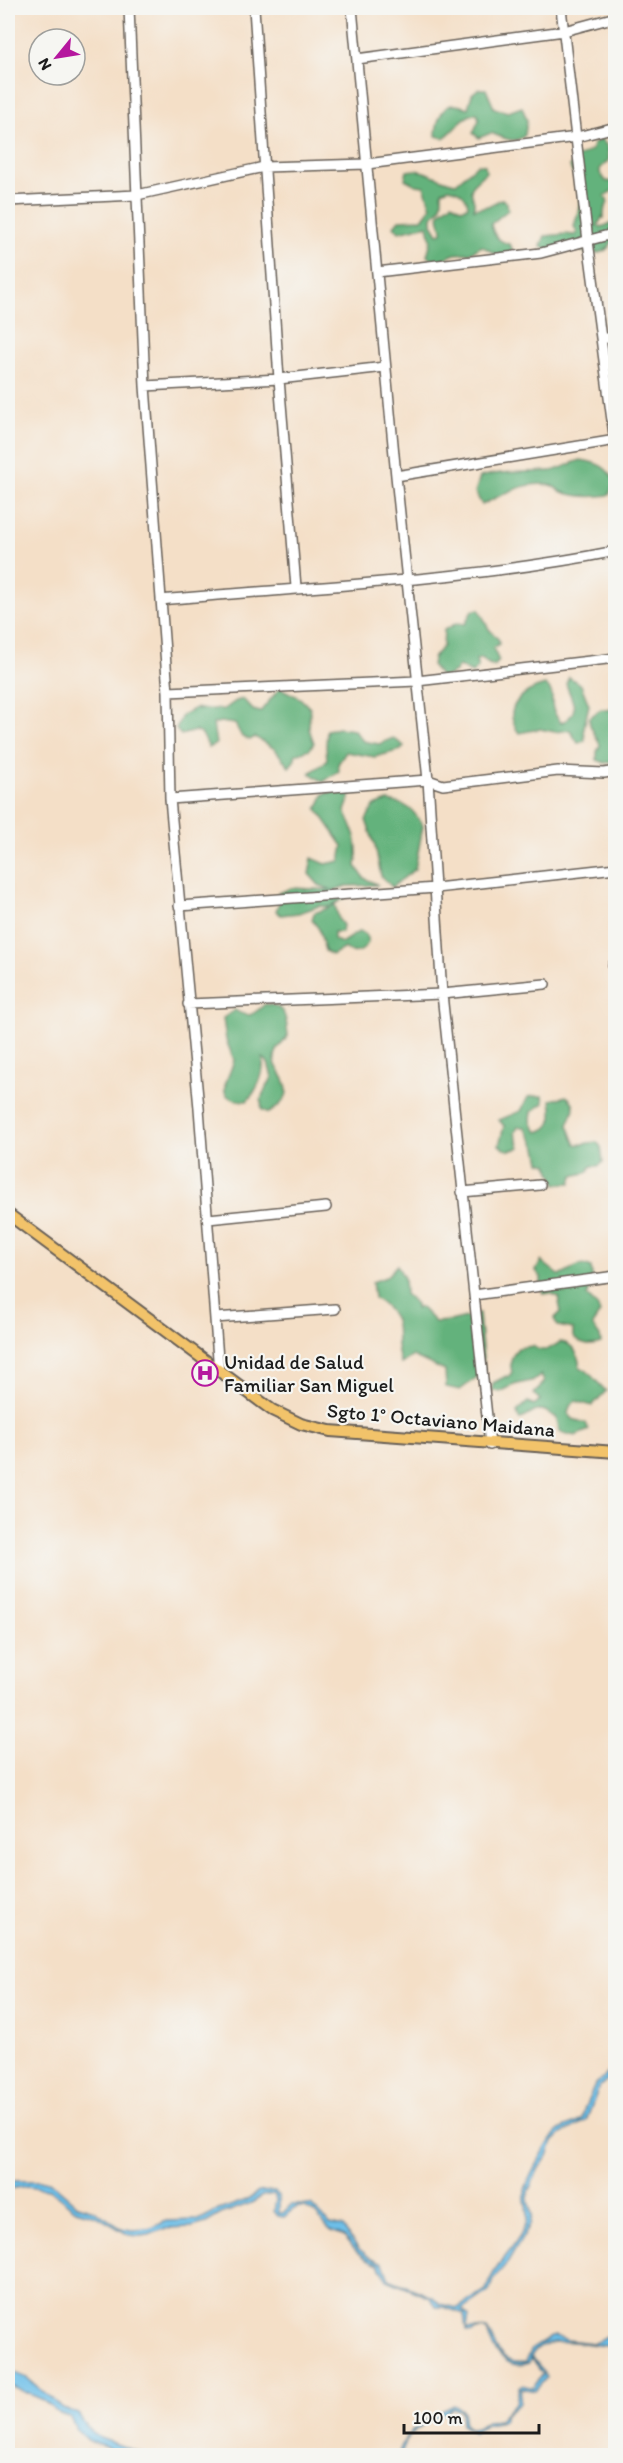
<svg xmlns="http://www.w3.org/2000/svg" width="623" height="2463" font-family="Itim,sans-serif">
<style>
.forest{fill:#64b27c;stroke:#40674c;stroke-width:1.5;fill-rule:evenodd}
.water{fill:#6dbfe9;stroke:#446e82;stroke-width:1.5}
.lines{fill:none;stroke-linecap:round;stroke-linejoin:round}
.minor-casing{stroke:#686058;stroke-width:12}
.major-casing{stroke:#686058;stroke-width:14}
.minor{stroke:#fff;stroke-width:9}
.major{stroke:#f2c36a;stroke-width:10}
.labels{text-anchor:middle;dominant-baseline:central;stroke-width:4.5;stroke-linejoin:round;paint-order:stroke}
.poi-label{font-size:20px;fill:#1c1c1c;stroke:#f6f6f2;text-anchor:start}
.street-label{font-size:20px;fill:#1c1c1c;stroke:#f6f6f2}
</style>
<rect width="100%" height="100%" fill="#f6f6f2"/>
<filter id="ink" filterUnits="userSpaceOnUse"><feTurbulence type="fractalNoise" baseFrequency=".0167" numOctaves="2"/><feDisplacementMap in="SourceGraphic" scale="12" xChannelSelector="R" yChannelSelector="G"/><feConvolveMatrix kernelMatrix="1 2 1 2 8 2 1 2 1" color-interpolation-filters="sRGB"/></filter>
<filter id="wash" filterUnits="userSpaceOnUse"><feTurbulence type="fractalNoise" baseFrequency=".008" numOctaves="4" result="noise"/><feDisplacementMap in="SourceGraphic" scale="24" xChannelSelector="R" yChannelSelector="G"/><feGaussianBlur stdDeviation="1.35" result="paint"/><feColorMatrix in="noise" values="0 0 0 0 0 0 0 0 0 0 0 0 0 0 0 0 0 1.4 0 .05"/><feComposite in="paint" operator="in"/></filter>
<g filter="url(#wash)">
<rect width="100%" height="100%" fill="#f4dfc7"/>
<path class="forest" d="M478 89H486L494 108 508 112 522 107 527 120 525 135C515 145 504 138 491 133L479 138 473 133 479 120 477 113C460 116 456 131 443 138L436 136C436 126 440 107 452 105 456 104 463 107 468 108L472 94Z
M601 139 608 147 609 160 600 169V173L606 181 613 182 615 189 605 196 608 202 604 212V219L603 216 598 225 601 227 615 222C615 233 614 247 602 252 597 254 592 253 587 254L577 248C565 251 553 252 541 246L545 236 567 234 574 235 577 233 574 226C578 213 583 196 578 183 576 176 571 174 570 166L578 157 591 150 594 143Z
M478 164 485 165 486 172 473 184 471 191 474 201V209L488 206 502 199 507 203 508 210 491 224C493 235 498 241 509 244L513 250 509 256 495 254 482 246 470 253 455 254 441 260H433L427 256 431 240 428 225 399 232 394 226 399 220 422 219 431 207 424 186 416 185 405 179 407 171C425 167 439 181 456 183ZM449 188C459 190 467 196 468 206L462 209 452 203 440 212C437 220 443 225 442 233L438 234 432 224V216C443 208 442 204 442 191Z
M581 460C598 463 607 466 615 482L609 495C595 497 576 497 562 492 558 490 554 486 550 485 525 481 503 494 482 505L475 492 480 477C505 470 525 473 550 471 558 471 572 462 581 460Z
M479 609 489 629 499 640V644L493 648 499 661 494 666 487 663 482 658 476 660 478 667 472 673 459 666 455 672 442 678 432 666 433 658 443 646 444 630 457 623 465 624 472 611Z
M569 677 581 685 589 705 584 727 585 741 578 743 570 730 555 732 540 729 519 733C501 709 521 691 545 685 556 693 550 698 553 709 554 714 558 718 561 723 583 712 571 700 566 684Z
M280 688 300 698 310 708 309 729 314 743 310 749 296 754 294 761 289 767 275 749 255 737 250 740 242 737 235 724 220 722 213 724 216 744 209 748 202 734 195 731 181 735 176 729 182 715 195 708C205 712 213 707 223 710L236 701 243 699 253 710 260 712Z
M615 705V761L605 763 597 760V752L600 745 590 725 589 718 601 709 609 710Z
M339 728 354 730 363 741 379 744 393 738 404 746 401 750 375 757 346 752 338 764 339 771 323 782 310 773 327 761 326 746 327 730Z
M338 790 352 792 345 811C354 830 360 846 356 866L364 878 378 885 347 886 334 890 345 898 331 906 335 905 339 920 343 925 342 932H334V939L341 943 360 931 366 935 368 942C363 953 354 956 345 948L332 955 325 951 319 929 312 920 314 913 331 907 319 906 299 913 281 915 276 911 281 896 278 893 292 888 332 890 319 885 309 874 312 858 326 864 340 861 343 846 317 809 324 794Z
M388 801C408 804 413 809 423 826L415 869 392 887 381 876 375 846 366 820 374 806Z
M265 1004C287 1005 286 1019 288 1036 283 1044 274 1049 275 1061 275 1065 279 1070 281 1074 293 1093 286 1102 269 1113L262 1110C259 1092 266 1092 272 1077L268 1063 263 1058C265 1073 257 1091 247 1101 210 1100 229 1080 234 1060L226 1040 223 1018 235 1010C250 1020 254 1013 265 1004Z
M535 1096H543L544 1103 532 1112C530 1121 531 1125 538 1132 555 1127 553 1115 551 1100L566 1096C580 1105 572 1113 568 1125 579 1150 569 1145 597 1142L601 1147 603 1162 598 1166H591L588 1172 573 1176 571 1183 556 1184 548 1164 540 1162 537 1148 525 1127H518L515 1133 520 1147C511 1152 506 1151 499 1145L504 1126 499 1120 521 1111 528 1097Z
M541 1261 559 1275C572 1274 577 1259 591 1268L593 1282 587 1296 597 1306 600 1313 592 1325 600 1336 601 1343C589 1347 581 1345 573 1337V1329L558 1326 554 1319 561 1312 558 1297 551 1293 544 1294 541 1287V1277L536 1271Z
M397 1265 404 1278 405 1294 416 1304V1309L420 1307 435 1322 450 1321 479 1314 484 1372 460 1390 446 1387 445 1371 413 1356 401 1364C389 1332 410 1322 374 1298L372 1282 386 1277Z
M560 1342C574 1343 578 1354 580 1367L586 1370 606 1391 592 1406 576 1401 570 1406 568 1413 573 1419 586 1423 589 1430 575 1436 560 1432 556 1417C551 1415 547 1411 542 1410 533 1409 528 1419 519 1419L517 1412 528 1402 534 1405 540 1400 534 1394 544 1382 541 1375 535 1380 514 1385 500 1392 492 1390 493 1383 506 1376 508 1377 512 1372C509 1362 511 1355 518 1348L533 1346C543 1354 550 1349 560 1342Z"/>
<path class="water" d="M615 2067V2073L599 2087 586 2121 561 2134 553 2142 548 2156 539 2168 528 2192V2200L532 2215 530 2225 508 2262 493 2280 489 2291 462 2310 469 2316 467 2329H487C497 2346 498 2365 526 2362L532 2349 551 2337 556 2336 567 2340 594 2343 613 2334 615 2335V2346C592 2348 544 2329 531 2357L543 2370 546 2378 535 2391 521 2388 520 2402 506 2414 503 2421 486 2424 474 2433 462 2425 461 2411 453 2408C430 2423 409 2424 401 2455H398C408 2425 427 2418 454 2405L463 2411 465 2425 471 2429 477 2428 487 2421 499 2420 516 2402 519 2387 522 2385 533 2388 543 2374 531 2359 529 2363C506 2371 492 2350 487 2331L481 2329 472 2332 466 2331 464 2314 444 2307H436L431 2298 387 2280 379 2264C363 2259 356 2251 346 2238 342 2233 334 2234 329 2229 322 2222 313 2206 300 2207 293 2207 289 2213 284 2217L278 2216 274 2211 276 2200 274 2194 263 2196 251 2203 221 2214 206 2223 192 2227 166 2228 149 2235 139 2236 129 2235 97 2216 76 2210 49 2189 27 2186 8 2189V2183L13 2181H49L77 2205 94 2210 121 2228 132 2230 150 2229 166 2221 199 2220 216 2211 244 2201 259 2192 275 2191 279 2198V2213H283L291 2205H311L330 2224 343 2227 358 2248 368 2256 383 2263 389 2279 433 2297 440 2304 458 2308 486 2290C493 2265 517 2249 526 2223 530 2212 523 2202 525 2191 526 2181 551 2137 557 2132 564 2126 574 2125 582 2120L585 2107 595 2085Z
M15 2373 27 2378 63 2408 78 2414 88 2428 100 2438 147 2455H127L89 2441 76 2429 70 2417 58 2413 41 2399 8 2385V2374Z"/>
</g>
<g filter="url(#ink)">
<g class="lines">
<g class="minor-casing">
<path id="minor" d="M129 8 145 386 168 692 170 799 199 1108 219 1372
M254 8 279 379 296 587
M352 8 396 476 428 780 442 994 490 1445
M561 8 588 241 616 450
M357 59 564 31 616 17
M8 201 137 195 264 167 367 164 577 137 616 127
M377 272 541 253 616 233
M602 339 616 336
M145 386 279 379 385 367
M396 476 616 440
M161 600C313 586 466 581 616 551
M168 692 417 681 616 658
M170 799 428 780 443 785 558 771 604 773 616 771
M179 906 436 888 616 868
M613 965 616 964
M188 1004 442 994 545 984
M462 1192 540 1185
M208 1219 326 1207
M474 1295 616 1276
M215 1318 335 1309"/>
</g>
<g class="major-casing">
<path id="major" d="M8 1214 272 1410 301 1424 330 1431 616 1452"/>
</g>
<use href="#minor" class="minor"/>
<use href="#major" class="major"/>
</g>
</g>
<defs>
<g id="hospital-ring" transform="scale(1.35)"><circle r="9.5" fill="#f6f6f2" stroke="#b5179e" stroke-width="1.5"/><path d="M-5-5h3v3.5h4V-5h3V5h-3V1.5h-4V5h-3Z" fill="#b5179e"/></g>
</defs>
<g fill-rule="evenodd">
<use href="#hospital-ring" x="205" y="1373"/>
</g>
<g class="labels">
<g class="poi-label">
<text x="224" y="1362">Unidad de Salud<tspan x="224" dy="23">Familiar San Miguel</tspan></text>
</g>
<g class="street-label">
<text transform="translate(441 1420) rotate(5)">Sgto 1° Octaviano Maidana</text>
</g>
</g>
<rect width="623" height="2463" fill="none" stroke="#f6f6f2" stroke-width="30"/>
<g transform="translate(57 57) rotate(240)"><circle r="28" fill="#f6f6f2" stroke="#9f9f9c" stroke-width="1.5"/>
<path d="M0-4.5L10 22L0 15L-10 22Z" fill="#b5179e"/>
<text y="-9" font-size="16" font-weight="bold" text-anchor="middle" fill="#1c1c1c">N</text>
</g>
<path d="M404 2424v9h135v-9" fill="none" stroke="#1c1c1c" stroke-width="3"/>
<text x="413" y="2424" font-size="18" fill="#1c1c1c" stroke="#f6f6f2" stroke-width="4.5" paint-order="stroke">100 m</text>
</svg>
